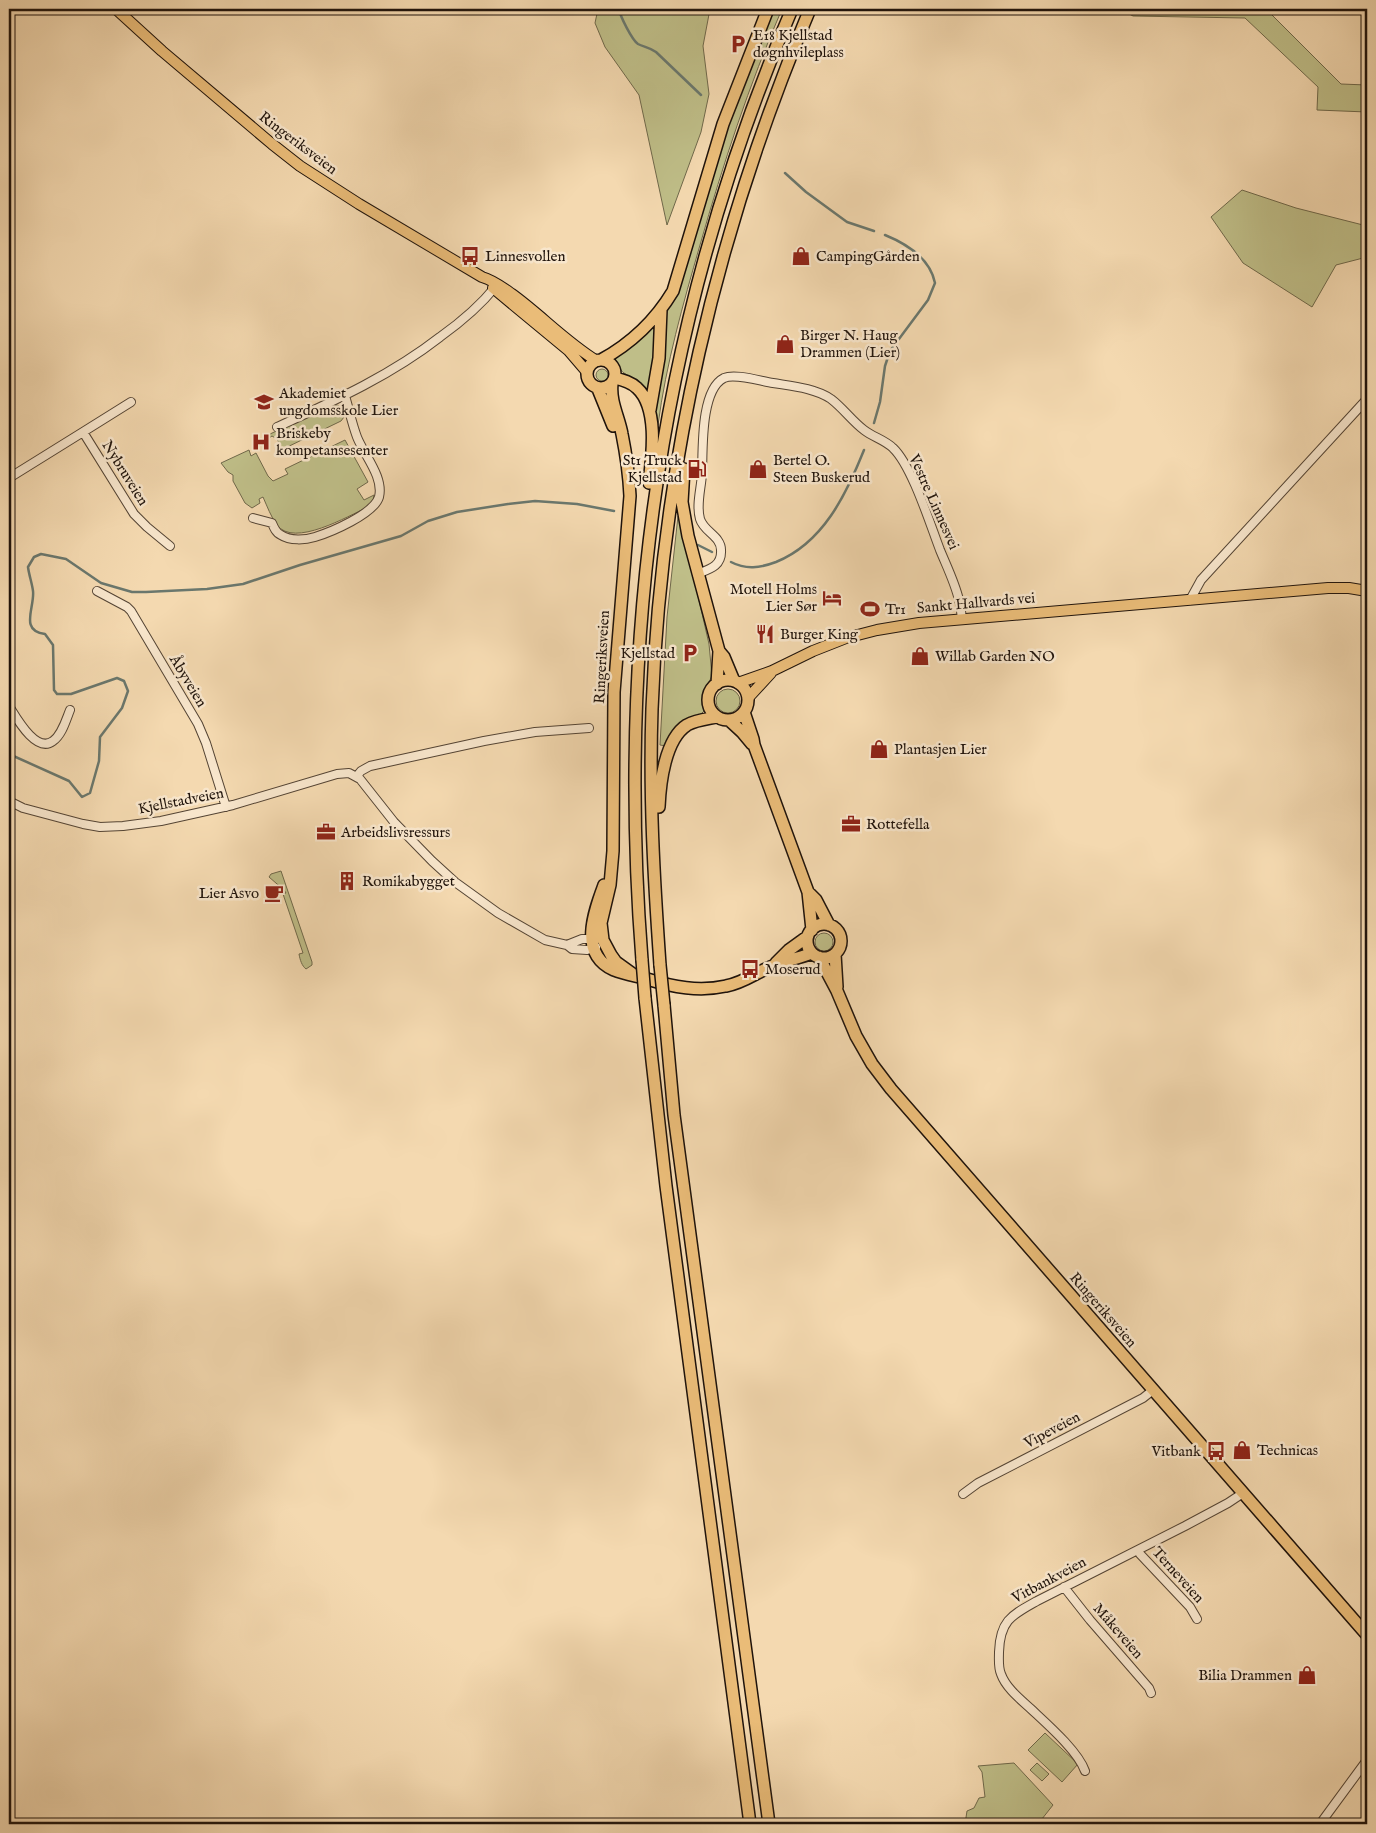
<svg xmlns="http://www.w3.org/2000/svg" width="1376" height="1833" font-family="'IM FELL English',serif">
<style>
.green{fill:#bfbe88;stroke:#6f684a}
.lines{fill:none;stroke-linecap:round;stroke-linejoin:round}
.stream{stroke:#6a776d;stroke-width:2.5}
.minor-casing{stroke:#544434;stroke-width:10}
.major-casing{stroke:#1f130b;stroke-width:12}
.highway-casing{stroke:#1f130b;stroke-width:14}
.minor{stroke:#f8e6cc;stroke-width:8}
.major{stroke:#eabc78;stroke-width:10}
.highway{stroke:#eabc78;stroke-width:11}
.highway-bridge-casing{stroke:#1f130b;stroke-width:14;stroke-linecap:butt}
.highway-bridge{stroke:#eabc78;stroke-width:11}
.labels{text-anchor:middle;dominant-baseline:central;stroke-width:5;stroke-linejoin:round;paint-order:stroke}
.poi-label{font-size:15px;fill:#1f130b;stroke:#f8e6cc;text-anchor:start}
.street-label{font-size:15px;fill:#1f130b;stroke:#f8e6cc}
</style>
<rect width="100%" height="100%" fill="#f4d9b0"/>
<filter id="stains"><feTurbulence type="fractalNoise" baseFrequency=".004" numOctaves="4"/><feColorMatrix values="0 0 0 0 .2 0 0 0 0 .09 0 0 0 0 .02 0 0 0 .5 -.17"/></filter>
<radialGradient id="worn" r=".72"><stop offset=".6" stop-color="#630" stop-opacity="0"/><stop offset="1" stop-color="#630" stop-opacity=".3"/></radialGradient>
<path class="green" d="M598 9H710L703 46 709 94 701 132 667 225 639 95 605 47 595 23Z
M772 9H782C749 85 723 164 700 245 683 304 666 364 658 425L656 426 654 410 664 317 723 139Z
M1120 9H1266L1341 84 1367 85V112L1317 110 1318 87 1245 18 1133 16Z
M1242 190 1296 208 1367 226V257L1336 265 1312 307 1243 263 1211 217Z
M655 324 656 346 648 395C641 383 635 380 624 373 619 370 618 362 611 358Z
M596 375a6 6 0 1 1 12 0a6 6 0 1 1-12 0Z
M333 404 340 406 344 410V417L341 421 279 451 278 448 279 443 277 439 272 436 269 438 268 435Z
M345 440 368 482 357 489 364 500 374 495 373 501 368 507C348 516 294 548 277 525 271 517 267 506 263 497L259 499 260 503 252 508 245 503 233 481V475L228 472 221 463 249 450 251 456 256 453 268 476 273 481 288 474 285 469Z
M678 516 680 517 709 644 712 676 703 694 702 704 704 711 701 714 690 718 666 746 660 745 667 617Z
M716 701a12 12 0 1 1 24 0a12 12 0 1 1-24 0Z
M281 871 312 962V965L306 969C302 966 300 960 299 954L303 953 283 894 286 893 284 890 269 877 271 874Z
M815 942a9 9 0 1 1 18 0a9 9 0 1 1-18 0Z
M1045 1733 1078 1764 1062 1782 1028 1750Z
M1014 1763 1053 1805 1038 1824H965L967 1811 974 1808 979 1798 985 1797 982 1772 978 1766Z
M1037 1763 1049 1774 1042 1781 1030 1770Z"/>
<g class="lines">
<path class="stream" d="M619 9C620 16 632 40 638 44 644 47 649 47 656 52L701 95
M658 9 666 11 679 9
M785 173 806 192 847 222 874 231
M874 423 880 402 885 366 890 351 928 300 935 283C930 258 907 244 885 235
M698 545 712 552
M731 562C746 570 760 568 776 562 823 543 846 495 864 450
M9 754 69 781 82 797 90 793 99 761 100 737 122 708 128 691 124 681 117 678 71 694H57L54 690 53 645 45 634C19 631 35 607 33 591 32 583 29 575 28 567L34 557 41 554 66 559 101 583 132 592H146L207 589 243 584 300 565 401 536 428 521 457 512 508 504 535 501 577 504 614 511"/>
<g class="minor-casing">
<path id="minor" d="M277 427C334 401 390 376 440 337 461 322 480 306 496 286
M83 432 131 402
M9 478 83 432 134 514 147 527 170 546
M253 518 272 523C274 528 276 533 281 535 290 541 305 540 315 537 331 532 374 514 379 497 384 477 364 455 357 437 352 424 349 409 345 396
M697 574C710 569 722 566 721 550 721 536 704 532 700 519 696 505 701 489 702 474 703 451 700 390 724 378 735 373 760 381 773 383 791 386 815 388 831 399 843 408 852 421 864 430 873 437 885 440 893 448 912 466 930 524 940 550 947 567 955 583 959 600 961 606 961 613 962 619
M97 591 127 607 131 611 198 724 206 743 226 807
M1190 600 1201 580 1367 399
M9 706C16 717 36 754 53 741 62 735 66 720 70 710
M357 776 361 771 370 766 484 741 535 732 589 728
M9 801 23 808 83 824 100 827 123 826 161 821 233 805 337 774 349 773 360 779 394 822 432 861 455 882 498 913 545 940 567 945 572 949 587 950 596 947
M567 945 582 939H596
M963 1494 978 1483 1143 1398 1153 1390
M1138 1550 1140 1554 1190 1607 1197 1619
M1064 1587 1090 1620 1149 1688 1151 1693
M1085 1771C1078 1751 1047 1724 1031 1709 1020 1699 1006 1688 1001 1674 998 1667 999 1659 999 1652 1000 1620 1012 1615 1037 1601L1185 1526 1228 1503 1243 1493
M206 1824H208
M1320 1824 1367 1760"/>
</g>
<g class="major-casing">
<path id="major" d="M116 9 162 51 272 144 300 166 359 204 482 277C493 280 502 287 512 294 541 315 566 342 597 361
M493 288 569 351 587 372
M738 683 772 671 813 651 846 638 877 630 919 623 1328 588H1349L1367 591
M748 698 771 673"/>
</g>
<g class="highway-casing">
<path id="highway" d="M587 374a14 14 0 1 1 28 0a14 14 0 1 1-28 0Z
M601 360C632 343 655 321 673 291L723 124 768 9
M615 378C623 380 631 382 637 388 659 408 652 457 649 483
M612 384C610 402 619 417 622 434 626 454 629 475 630 496L614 692 613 851 610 885 601 923 603 940 611 955 616 962 634 975
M598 389 613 426
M650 410 659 358 661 310
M684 469 682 502 688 536 719 651 717 684
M719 651 724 657 734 681
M708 700a20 20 0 1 1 40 0a20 20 0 1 1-40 0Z
M744 712 753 739 754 745 808 892 812 930
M729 720 742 732 752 744
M659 807C660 783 665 739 687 725 696 720 707 719 717 717
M604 885C594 912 578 954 614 970 624 974 636 976 647 979 673 987 699 992 726 986 744 983 758 971 775 965 787 960 800 958 812 953
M808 892 816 900 829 925
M807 941a17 17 0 1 1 34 0a17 17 0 1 1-34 0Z
M835 954 837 987
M819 957 837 991 856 1036 872 1064 891 1089 1367 1635
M642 960C616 631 661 313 792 9
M776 963 789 950 807 937
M660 965C654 880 649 795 652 709 661 468 716 231 810 9
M645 998 666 1186 750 1824
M664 1005 674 1115 769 1824"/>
</g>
<use href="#minor" class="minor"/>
<use href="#major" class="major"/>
<use href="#highway" class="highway"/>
<g class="highway-bridge-casing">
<path id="highway-bridge" d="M642 960 645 998
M660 965 664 1005"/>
</g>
<use href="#highway-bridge" class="highway-bridge"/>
</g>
<defs>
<g id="parking-bare" transform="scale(1.5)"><path d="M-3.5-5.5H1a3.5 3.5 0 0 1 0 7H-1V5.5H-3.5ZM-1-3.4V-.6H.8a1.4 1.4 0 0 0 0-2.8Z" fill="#8f2418" stroke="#f8e6cc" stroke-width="2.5" paint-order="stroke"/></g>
<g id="bus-bare" transform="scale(1.5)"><path d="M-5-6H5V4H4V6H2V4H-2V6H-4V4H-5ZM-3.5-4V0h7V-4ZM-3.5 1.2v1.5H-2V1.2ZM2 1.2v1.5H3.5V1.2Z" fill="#8f2418" stroke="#f8e6cc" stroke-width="2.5" paint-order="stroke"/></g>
<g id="shop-bare" transform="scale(1.5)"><path d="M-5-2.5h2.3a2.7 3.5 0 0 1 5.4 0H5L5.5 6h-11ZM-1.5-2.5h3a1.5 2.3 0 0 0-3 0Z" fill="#8f2418" stroke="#f8e6cc" stroke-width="2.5" paint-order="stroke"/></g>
<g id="school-bare" transform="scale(1.5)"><path d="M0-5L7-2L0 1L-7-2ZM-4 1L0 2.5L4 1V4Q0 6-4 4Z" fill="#8f2418" stroke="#f8e6cc" stroke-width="2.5" paint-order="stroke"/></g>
<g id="hospital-bare" transform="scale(1.5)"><path d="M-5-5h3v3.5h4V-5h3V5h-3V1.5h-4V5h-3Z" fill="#8f2418" stroke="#f8e6cc" stroke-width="2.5" paint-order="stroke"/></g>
<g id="fuel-bare" transform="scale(1.5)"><path d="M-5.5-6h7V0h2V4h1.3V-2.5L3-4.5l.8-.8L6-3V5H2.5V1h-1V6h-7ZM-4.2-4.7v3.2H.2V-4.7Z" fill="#8f2418" stroke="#f8e6cc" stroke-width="2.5" paint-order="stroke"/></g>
<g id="hotel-bare" transform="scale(1.5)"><path d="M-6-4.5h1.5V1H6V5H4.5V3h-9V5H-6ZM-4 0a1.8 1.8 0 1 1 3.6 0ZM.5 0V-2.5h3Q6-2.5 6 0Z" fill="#8f2418" stroke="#f8e6cc" stroke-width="2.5" paint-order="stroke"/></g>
<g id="stadium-bare" transform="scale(1.5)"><path d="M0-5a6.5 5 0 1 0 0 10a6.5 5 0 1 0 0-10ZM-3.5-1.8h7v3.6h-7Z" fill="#8f2418" stroke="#f8e6cc" stroke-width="2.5" paint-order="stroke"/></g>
<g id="restaurant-bare" transform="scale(1.5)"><path d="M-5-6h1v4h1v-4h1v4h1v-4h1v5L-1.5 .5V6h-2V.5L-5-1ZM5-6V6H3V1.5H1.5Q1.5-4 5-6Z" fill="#8f2418" stroke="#f8e6cc" stroke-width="2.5" paint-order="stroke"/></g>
<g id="office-bare" transform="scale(1.5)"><path d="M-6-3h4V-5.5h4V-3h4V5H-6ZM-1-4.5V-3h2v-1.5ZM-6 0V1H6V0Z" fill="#8f2418" stroke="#f8e6cc" stroke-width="2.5" paint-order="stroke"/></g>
<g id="building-bare" transform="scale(1.5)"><path d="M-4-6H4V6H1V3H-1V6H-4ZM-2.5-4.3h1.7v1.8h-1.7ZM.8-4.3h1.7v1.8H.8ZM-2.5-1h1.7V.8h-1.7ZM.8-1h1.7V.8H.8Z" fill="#8f2418" stroke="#f8e6cc" stroke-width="2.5" paint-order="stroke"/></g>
<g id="cafe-bare" transform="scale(1.5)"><path d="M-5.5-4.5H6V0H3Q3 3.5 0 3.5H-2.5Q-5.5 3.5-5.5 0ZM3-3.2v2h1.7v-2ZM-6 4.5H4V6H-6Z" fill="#8f2418" stroke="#f8e6cc" stroke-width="2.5" paint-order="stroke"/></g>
</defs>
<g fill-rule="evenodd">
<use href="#parking-bare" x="738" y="44"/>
<use href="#bus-bare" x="470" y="256"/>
<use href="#shop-bare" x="801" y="256"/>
<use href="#shop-bare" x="785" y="344"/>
<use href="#school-bare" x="264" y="402"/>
<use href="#hospital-bare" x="261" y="442"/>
<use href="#fuel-bare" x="697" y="469"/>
<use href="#shop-bare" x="758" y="469"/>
<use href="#hotel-bare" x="832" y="598"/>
<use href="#stadium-bare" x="870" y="609"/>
<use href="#restaurant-bare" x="765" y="634"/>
<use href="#parking-bare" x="690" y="653"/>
<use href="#shop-bare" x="920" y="656"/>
<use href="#shop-bare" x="879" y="749"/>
<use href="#office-bare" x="851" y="824"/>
<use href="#office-bare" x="326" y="832"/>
<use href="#building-bare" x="347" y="881"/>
<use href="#cafe-bare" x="274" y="893"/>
<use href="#bus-bare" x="750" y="969"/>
<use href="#shop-bare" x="1242" y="1450"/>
<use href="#bus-bare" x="1216" y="1451"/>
<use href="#shop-bare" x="1307" y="1675"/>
</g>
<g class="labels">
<g class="poi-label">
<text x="753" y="35">E18 Kjellstad<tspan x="753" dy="17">døgnhvileplass</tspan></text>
<text x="485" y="256">Linnesvollen</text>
<text x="816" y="256">CampingGården</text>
<text x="800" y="335">Birger N. Haug<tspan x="800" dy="17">Drammen (Lier)</tspan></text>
<text x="279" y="393">Akademiet<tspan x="279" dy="17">ungdomsskole Lier</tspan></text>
<text x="276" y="433">Briskeby<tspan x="276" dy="17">kompetansesenter</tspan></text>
<text x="682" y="460" text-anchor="end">St1 Truck<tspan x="682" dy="17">Kjellstad</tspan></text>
<text x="773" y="460">Bertel O.<tspan x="773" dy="17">Steen Buskerud</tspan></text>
<text x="817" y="589" text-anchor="end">Motell Holms<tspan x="817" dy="17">Lier Sør</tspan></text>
<text x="885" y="609">Tr1</text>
<text x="780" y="634">Burger King</text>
<text x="675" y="653" text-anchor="end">Kjellstad</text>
<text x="935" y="656">Willab Garden NO</text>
<text x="894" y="749">Plantasjen Lier</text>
<text x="866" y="824">Rottefella</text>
<text x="341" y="832">Arbeidslivsressurs</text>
<text x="362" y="881">Romikabygget</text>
<text x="259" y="893" text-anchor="end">Lier Asvo</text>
<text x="765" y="969">Moserud</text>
<text x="1257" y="1450">Technicas</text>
<text x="1201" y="1451" text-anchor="end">Vitbank</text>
<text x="1292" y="1675" text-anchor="end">Bilia Drammen</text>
</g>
<g class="street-label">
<text transform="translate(298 143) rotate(37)">Ringeriksveien</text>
<text transform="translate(125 473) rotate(58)">Nybruveien</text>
<text transform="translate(934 502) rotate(66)">Vestre Linnesvei</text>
<text transform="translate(976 603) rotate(-5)">Sankt Hallvards vei</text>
<text transform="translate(602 657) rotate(-87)">Ringeriksveien</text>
<text transform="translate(188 681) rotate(59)">Åbyveien</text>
<text transform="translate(181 801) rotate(-11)">Kjellstadveien</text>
<text transform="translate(1103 1310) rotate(49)">Ringeriksveien</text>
<text transform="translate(1052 1430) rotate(-28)">Vipeveien</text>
<text transform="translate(1178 1575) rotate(48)">Terneveien</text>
<text transform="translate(1049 1580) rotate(-28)">Vitbankveien</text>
<text transform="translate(1118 1631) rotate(49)">Måkeveien</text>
</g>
</g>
<rect width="1376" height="1833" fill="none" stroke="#f4d9b0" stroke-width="30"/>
<rect x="10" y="10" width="1356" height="1813" fill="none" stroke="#1f130b" stroke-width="2.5"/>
<rect x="15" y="15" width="1346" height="1803" fill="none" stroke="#1f130b"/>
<rect width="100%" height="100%" filter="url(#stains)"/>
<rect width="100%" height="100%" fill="url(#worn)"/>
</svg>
